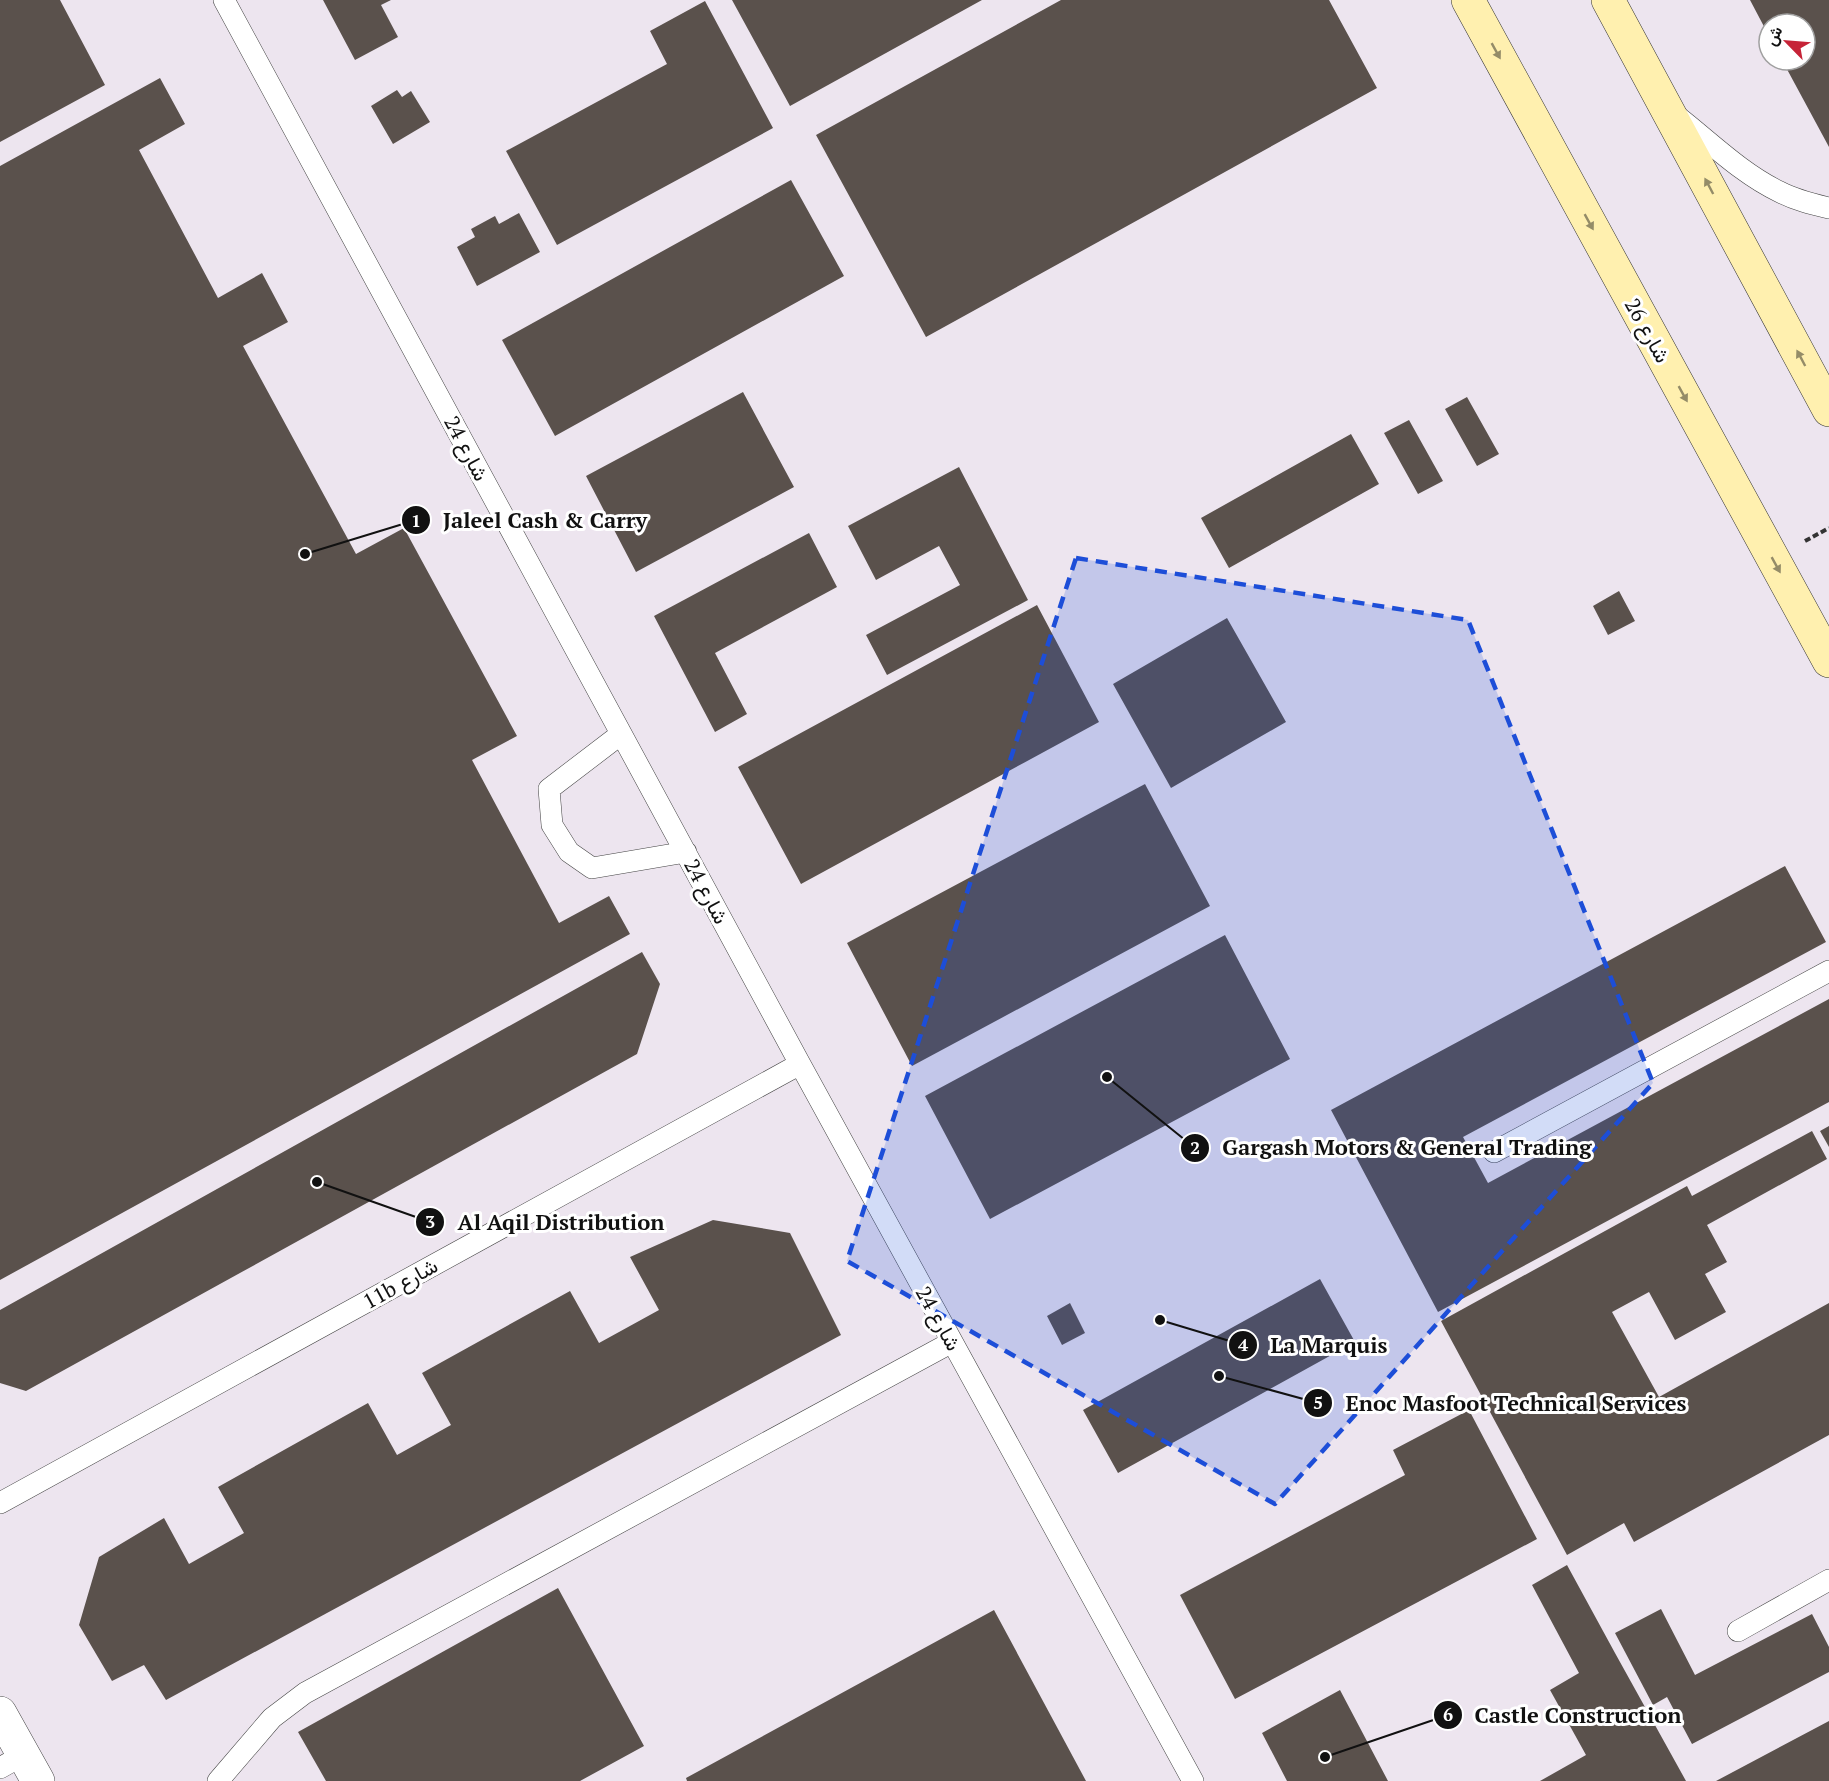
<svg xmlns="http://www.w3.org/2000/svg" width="1829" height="1781" font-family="'PT Serif',Vazirmatn,serif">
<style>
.industrial{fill:#ede5ef;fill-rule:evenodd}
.building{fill:#5a514c}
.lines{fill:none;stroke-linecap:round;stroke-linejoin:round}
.lane-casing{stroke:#444;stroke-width:22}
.street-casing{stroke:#444;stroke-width:34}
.secondary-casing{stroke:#333;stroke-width:34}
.path{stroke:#333;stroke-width:4;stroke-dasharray:6 3;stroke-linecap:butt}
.lane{stroke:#fff;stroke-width:21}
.street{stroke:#fff;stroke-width:33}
.secondary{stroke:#fff0af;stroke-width:33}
.oneway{fill:#948c68}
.marked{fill:#1d4ed8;fill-opacity:0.2;stroke:#1d4ed8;stroke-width:4.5;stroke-dasharray:12 8;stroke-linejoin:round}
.labels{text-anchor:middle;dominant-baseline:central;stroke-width:6;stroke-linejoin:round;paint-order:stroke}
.street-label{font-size:21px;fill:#111;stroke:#fff}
.leader{fill:none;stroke:#111;stroke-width:2}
.callout-dot{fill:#111;stroke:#fff;stroke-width:2}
.mark-label{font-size:18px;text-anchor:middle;font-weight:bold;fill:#fff}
.callout-label{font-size:22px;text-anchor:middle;font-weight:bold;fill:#111;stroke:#fff;stroke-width:6;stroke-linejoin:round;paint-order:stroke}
</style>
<rect width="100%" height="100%" fill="#fffcf4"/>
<path class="industrial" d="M0 0H1829V1781H0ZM1769 24H1805V60H1769Z"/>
<path class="building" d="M0 0H60L105 85 0 142Z
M323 0H391L381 5 398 37 355 60Z
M732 0H982L790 106Z
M1061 0H1329L1377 88 926 337 816 135Z
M1750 0H1829V147L1782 60H1805V24H1769V36Z
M705 1 773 128 557 245 506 151 667 64 650 31Z
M160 78 185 124 139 150 218 298 262 273 288 322 243 346 356 554 404 528 517 736 472 760 559 923 609 896 630 934 0 1280V166Z
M397 90 402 97 411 91 430 122 393 144 371 106Z
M791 180 844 276 555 436 502 340Z
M519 213 540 252 477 286 457 247 475 237 471 229 495 216 499 224Z
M743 392 794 487 636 572 586 476Z
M1467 397 1499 454 1477 466 1445 409Z
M1409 420 1443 481 1418 494 1384 433Z
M1351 434 1379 484 1229 568 1201 518Z
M959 467 1028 600 887 675 866 635 960 585 939 546 876 580 848 526Z
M809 533 837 587 715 653 747 714 715 732 654 616Z
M1619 591 1635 621 1608 635 1593 606Z
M1037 605 1099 722 801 884 738 767Z
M1227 618 1286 722 1171 788 1113 684Z
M1145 784 1210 906 912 1066 847 943Z
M1785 866 1826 942 1463 1137 1488 1183 1829 999V1102L1438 1312 1331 1110Z
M1225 935 1290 1059 990 1219 925 1096Z
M642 952 660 984 637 1054 26 1391 0 1383V1310Z
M1829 1126V1147L1820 1131Z
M1812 1131 1827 1159 1707 1225 1727 1262 1705 1274 1726 1312 1675 1340 1649 1292 1612 1312 1659 1397 1829 1303V1435L1634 1542 1624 1523 1567 1555 1441 1321 1687 1186 1692 1196Z
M713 1220 790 1233 841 1335 166 1700 144 1665 112 1681 79 1625 99 1557 164 1518 189 1564 244 1533 218 1487 368 1403 397 1455 451 1425 422 1373 570 1291 599 1343 659 1310 630 1257Z
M1320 1279 1355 1342 1118 1473 1083 1410Z
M1070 1303 1085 1333 1062 1345 1047 1316Z
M1469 1410 1537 1539 1235 1699 1180 1595 1405 1475 1393 1450Z
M1567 1565 1615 1653 1686 1781H1540L1586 1755 1550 1690 1579 1673 1532 1585Z
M558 1588 644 1746 580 1781H326L298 1732Z
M1661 1609 1695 1675 1812 1614 1829 1647V1672L1692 1744 1667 1697 1653 1705 1615 1633Z
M994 1610 1086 1781H687L686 1778Z
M1340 1690 1388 1781H1287L1262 1733Z
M1829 1721V1781H1716Z"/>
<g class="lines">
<g class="lane-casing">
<path id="lane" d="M224 0 800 1064 1193 1781
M1678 117C1710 142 1742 174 1780 192 1795 200 1812 204 1829 208
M621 734 549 789 552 825 569 852 592 868 686 852
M1494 1152 1829 971
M0 1503 800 1064
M1738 1631 1829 1580
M0 1768 23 1755
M218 1781 272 1718 305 1693 952 1342"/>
</g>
<g class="street-casing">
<path id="street" d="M0 1713 38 1781"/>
</g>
<g class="secondary-casing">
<path id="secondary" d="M1468 0 1829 661
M1608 0 1829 410"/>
</g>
<path class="path" d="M1805 541 1829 528"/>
<use href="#lane" class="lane"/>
<use href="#street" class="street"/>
<use href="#secondary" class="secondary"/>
</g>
<defs><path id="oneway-solid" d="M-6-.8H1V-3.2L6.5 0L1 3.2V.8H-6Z" transform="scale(1.5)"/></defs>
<g class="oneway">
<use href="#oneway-solid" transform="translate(1496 51) rotate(61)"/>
<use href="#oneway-solid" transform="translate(1709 186) rotate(-118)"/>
<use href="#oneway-solid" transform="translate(1589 222) rotate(61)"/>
<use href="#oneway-solid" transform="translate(1801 358) rotate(-118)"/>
<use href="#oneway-solid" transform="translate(1683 394) rotate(61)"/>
<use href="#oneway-solid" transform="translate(1776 565) rotate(61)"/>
</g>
<path class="marked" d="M1076 558 1468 620 1653 1083 1275 1504 847 1261Z"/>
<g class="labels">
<g class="street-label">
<text transform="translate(1648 330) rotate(61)">شارع 26</text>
<text transform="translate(467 448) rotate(62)">شارع 24</text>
<text transform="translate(707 891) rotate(62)">شارع 24</text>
<text transform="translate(400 1283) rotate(-29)">11b شارع</text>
<text transform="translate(939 1318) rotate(61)">شارع 24</text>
</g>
</g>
<path class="leader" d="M305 554L416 520M1107 1077L1195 1148M317 1182L430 1222M1160 1320L1243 1345M1219 1376L1318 1403M1325 1757L1448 1715"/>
<g class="callout-dot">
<circle cx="305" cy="554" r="6"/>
<circle cx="1107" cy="1077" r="6"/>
<circle cx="317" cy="1182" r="6"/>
<circle cx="1160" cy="1320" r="6"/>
<circle cx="1219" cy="1376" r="6"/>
<circle cx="1325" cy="1757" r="6"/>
<circle cx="416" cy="520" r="15"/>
<circle cx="1195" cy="1148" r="15"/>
<circle cx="430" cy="1222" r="15"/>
<circle cx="1243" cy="1345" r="15"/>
<circle cx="1318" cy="1403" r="15"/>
<circle cx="1448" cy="1715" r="15"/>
</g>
<g class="mark-label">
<text x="416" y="527">1</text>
<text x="1195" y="1154">2</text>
<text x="430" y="1228">3</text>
<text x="1243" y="1351">4</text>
<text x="1318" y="1409">5</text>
<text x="1448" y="1721">6</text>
</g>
<g class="callout-label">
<text x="545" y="528">Jaleel Cash &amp; Carry</text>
<text x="1407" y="1155">Gargash Motors &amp; General Trading</text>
<text x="561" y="1230">Al Aqil Distribution</text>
<text x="1329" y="1353">La Marquis</text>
<text x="1516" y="1411">Enoc Masfoot Technical Services</text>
<text x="1578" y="1723">Castle Construction</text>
</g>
<g transform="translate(1787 42) rotate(295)"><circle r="28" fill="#ffffff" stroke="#a0a0a0" stroke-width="1.5"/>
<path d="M0-4.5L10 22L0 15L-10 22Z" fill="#c62337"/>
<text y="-9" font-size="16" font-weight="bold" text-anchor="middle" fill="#111111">ش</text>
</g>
</svg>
